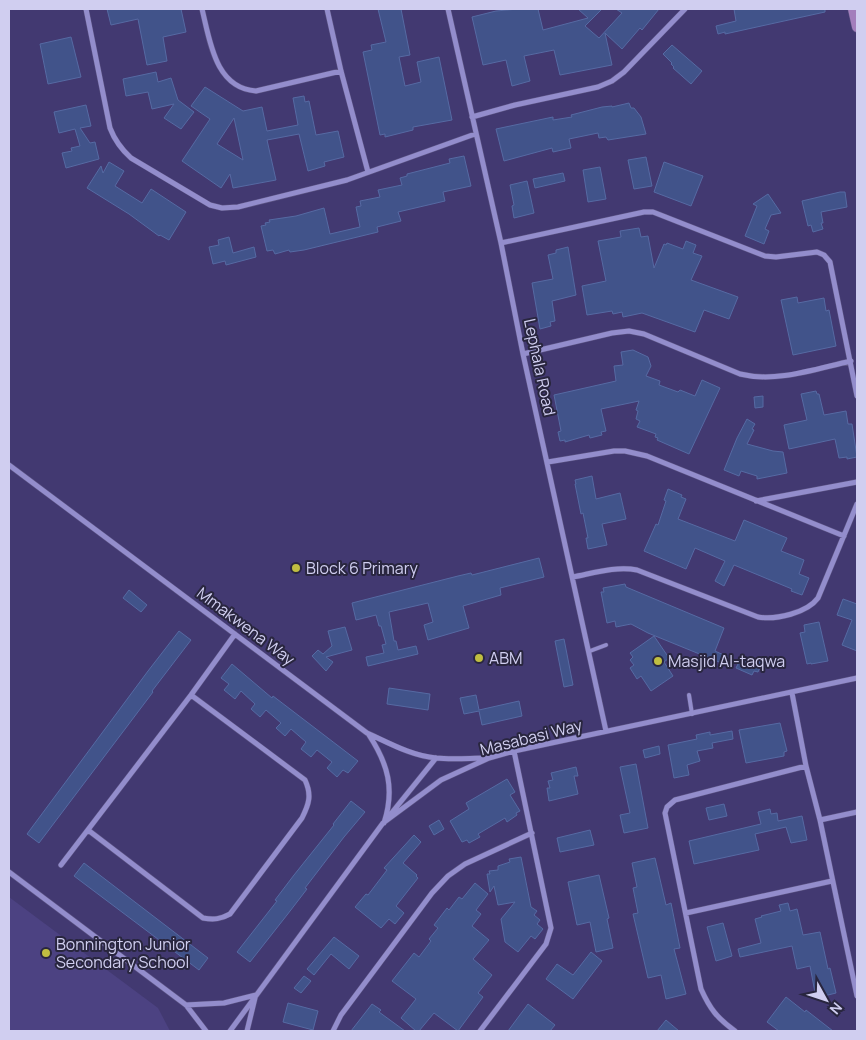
<svg xmlns="http://www.w3.org/2000/svg" width="866" height="1040" font-family="Manrope,sans-serif">
<style>
.built{fill:#4c4282}
.building{fill:#41538a;stroke:#566aa3;fill-rule:evenodd}
.lines{fill:none;stroke-linecap:round;stroke-linejoin:round}
.lane-casing{stroke:#5c5483;stroke-width:5}
.street-casing{stroke:#5c5483;stroke-width:6}
.secondary-casing{stroke:#5c5483;stroke-width:11}
.lane{stroke:#938dcc;stroke-width:4}
.street{stroke:#938dcc;stroke-width:5}
.secondary{stroke:#a37ebc;stroke-width:10}
.poi-dot{fill:#c0be41;stroke:#29263f;stroke-width:2}
.labels{text-anchor:middle;dominant-baseline:central;stroke-width:4;stroke-linejoin:round;paint-order:stroke}
.street-label{font-size:16px;fill:#d0cef0;stroke:#29263f}
.poi-label{font-size:16px;fill:#d0cef0;stroke:#29263f;text-anchor:start}
</style>
<rect width="100%" height="100%" fill="#423971"/>
<path class="built" d="M9 897 158 1008 170 1031H9Z"/>
<path class="building" d="M107 9H181L186 32 163 37 167 61 147 65 138 19 111 25Z
M378 9H401L410 55 399 57 405 86 421 82 417 62 439 57 452 120 413 127V130L385 137V134L380 135 363 52 372 50 371 45 386 42Z
M518 9H538L543 30 588 18 578 9H602L585 26 599 38 622 13 616 9H659L642 30 640 28 622 49 605 33 612 65 560 75 554 50 524 56 530 81 512 86 506 60 483 65 472 17 496 11Z
M734 9H825V12L725 34V32L718 34 716 26 736 21Z
M71 37 81 77 48 84 40 44Z
M672 45 702 71 691 84 673 68 674 67 671 64 672 63 663 54Z
M156 72 158 82 171 78 178 100 194 112 181 129 164 118 174 104 152 109 148 92 126 96 123 79Z
M205 87 243 111 262 107 267 131 298 125 293 98 304 96 305 102 309 101 316 135 338 131 344 157 324 162 325 166 308 171 299 134 267 140 276 180 233 188 230 174 221 188 182 161 210 119 191 106ZM234 118 243 160 217 144Z
M629 103 631 108H634L641 117 646 134 608 140 606 137 599 138 598 133 569 139 571 148 553 152 552 148 504 161 496 129 553 117V120L572 117 571 115 602 107 612 106V107Z
M86 105 91 126 80 128 90 143 95 142 99 159 66 168 62 153 72 151 71 148 80 146 75 129 59 133 54 112Z
M464 156 471 186 443 192 445 201 398 212 401 221 377 227 378 232 304 250 290 252 289 250 275 254 273 250 267 251 261 226 266 225 265 223 270 222 269 220 296 216 324 208 330 234 360 227 356 207 361 206 360 201 380 197 378 190 402 185 400 178 407 176V174L450 163 449 159Z
M646 157 652 186 634 189 628 160Z
M109 162 124 171 115 186 142 203 151 189 186 212 169 240 160 235 159 236 129 214 87 188 101 166 103 173Z
M664 162 703 176 691 206 654 192Z
M600 167 606 199 588 202 583 170Z
M563 173 565 181 535 188 533 179Z
M527 181 534 213 514 218 512 206 514 205 510 185Z
M840 192H845L847 207 821 212 823 223H821L823 229 813 232 811 225 808 226 802 201Z
M768 194 781 213 771 215 765 229 769 231 764 244 745 236 757 206 753 204Z
M639 228 641 237 648 236 654 268 664 244 666 245 667 243 683 249 686 241 696 245 693 253 702 256 691 280 738 297 729 319 704 310 695 332 642 313 623 317 622 312 613 314 612 311 587 315 582 286 606 281 598 241 621 237 620 231Z
M229 237 233 253 254 247 256 257 226 265 225 261 213 264 209 247 219 245 218 240Z
M568 247 576 295 552 301 555 321 550 322 551 326 540 329 532 283 553 279 548 255 556 253V250Z
M797 297 798 303 824 298 826 311 829 310 836 346 793 355 781 300Z
M633 350 648 357 651 366 646 376 660 381 659 385 678 392 680 390 695 396 702 380 720 388 689 454 657 440 658 438 655 437 656 434 637 427 640 421 636 419 638 411 636 410 639 401 601 409 606 431 601 432 602 435 590 438 589 435 565 442V440L560 441 558 432 561 431 554 395 616 381 614 366 623 365 621 352Z
M816 391 817 394H819L824 415 846 411 848 424H852L857 457 847 459V457L839 458 835 439 789 449 784 425 807 420 801 394Z
M763 396V407L755 408 754 397Z
M747 419 755 424 752 429 754 430 747 444 773 451 783 452 787 473 757 479V476L741 471 739 476 724 470 737 438Z
M592 476 596 499 620 493 626 519 602 524 607 545 588 549 586 538H588L583 513 581 514 575 484H576L575 480Z
M668 489 682 495 681 497 686 499 678 519 735 541 744 520 787 538 781 551 804 560 799 574 809 578 802 595 791 591 792 589 734 565 724 586 715 581 725 561 695 548 686 569 644 551 656 524 658 525 666 501 664 500Z
M539 558 544 577 500 588 501 595 463 606 469 628 428 640 424 625 433 622 428 603 389 612 394 641H396L398 650 416 646 418 654 368 666 366 657 384 653 382 645 386 644 381 626H379L376 615 356 620 352 603 458 576 471 573 472 575Z
M625 584 626 587 724 628 715 651 728 657 724 664 648 633 631 624 616 627 615 621 607 623 601 592H604L603 588Z
M129 590 147 605 141 612 123 598Z
M843 599 857 604V651L842 645 852 620 837 615Z
M819 622 828 661 811 664V663L807 664 800 633 805 632 804 625Z
M345 627 352 650 326 657 333 662 326 671 312 656 318 650 323 654 332 646 328 631Z
M179 631 191 640 152 691 153 692 39 843 27 834 148 671Z
M654 636 669 658 664 662 673 676 651 691 641 676 637 679 630 668 634 665 630 660 633 657 630 653Z
M564 639 573 685 564 687 555 641Z
M748 657 762 663 758 672 754 671 752 675 736 668 741 658 746 661Z
M232 664 272 698 273 696 358 761 348 773 343 770 337 777 327 768 332 762 317 750 311 757 301 749 306 742 291 729 285 736 276 728 281 723 266 710 260 717 251 709 255 704 241 691 235 699 224 690 229 684 221 678Z
M389 688 430 694 428 710 387 704Z
M476 695 479 710 519 701 522 716 482 725 479 711 464 714 460 698Z
M780 723 787 751 784 752V756L746 763 739 730Z
M732 731 733 739 712 743 713 748 697 751 700 761 687 765 689 775 674 778 668 745 697 739 696 735 710 732V735Z
M659 746 660 754 645 758 643 750Z
M636 764 648 828 624 833 620 815 630 813 620 767Z
M576 767 578 776H574L578 794 549 801 547 788H550L548 781 553 780 551 773Z
M507 779 515 792 510 795 520 811 516 813 517 815 507 822 505 818 478 834 480 837 469 843 467 840 462 842 450 821 469 809 466 803Z
M351 801 365 812 344 837 305 888 307 889 287 915 250 962 237 952 277 901 275 900 294 875 334 825 333 824Z
M724 804 727 816 709 820 706 808Z
M770 809 771 814 777 813 778 821 802 816 807 840 791 843 786 827 755 834 759 850 694 864 689 841 761 824 758 812Z
M439 820 444 829 434 835 429 826Z
M590 830 594 845 560 852 557 838Z
M414 835 421 842 403 863 417 875 416 876 418 878 396 906 404 913 395 924 389 919 381 928 355 907 366 894 368 895 387 870 384 868Z
M521 857 531 907 537 911 534 915 540 920 537 924 543 929 535 939 531 936 518 952 505 942 501 919 515 902 498 905 494 886 490 892 487 874H490L489 871 498 870V866L510 862 509 859Z
M655 858 666 905 671 903 680 948 674 949 686 994 666 999 661 975 648 978 633 914 638 913 633 888 637 887 632 863Z
M84 863 208 958 199 970 74 876Z
M599 875 609 918 607 919 613 948 596 952 590 922 577 925 568 882Z
M475 883 488 894 476 910 481 914 472 926 489 940 473 959 492 975 478 993 483 997 458 1031 434 1013 419 1031H416L401 1018 416 999 392 981 414 953 419 957 431 941 429 939 438 928 434 925 447 908 449 910 459 897 462 899Z
M788 903 790 911 797 909 803 935 820 932 828 969 830 968 836 993 816 998 810 966 797 969 792 946 740 957 738 949 761 943 755 919 762 917 761 916 781 911 779 905Z
M723 923 732 956 716 961 707 927Z
M334 937 359 956 349 969 331 954 314 975 307 969Z
M591 952 602 961 573 999 546 979 557 964 573 975Z
M304 976 311 981 301 993 294 988Z
M786 997 805 1012 806 1010 833 1031H779L767 1022Z
M288 1003 318 1011 313 1030 283 1022Z
M372 1004 381 1010 379 1012 405 1031H351Z
M528 1004 555 1025 550 1031H508Z
M666 1020 679 1031H657Z"/>
<g class="lines">
<g class="lane-casing">
<path id="lane" d="M590 651 606 645
M689 695 692 714"/>
</g>
<g class="street-casing">
<path id="street" d="M86 9 110 128C115 141 121 149 131 158L210 205 222 208 238 207 347 180 475 134
M202 9C210 41 215 88 256 91L341 71
M327 9 341 71 368 172
M448 9 501 243 523 354 606 731
M472 117 515 105 598 87 612 81 624 72 685 9
M501 243 644 212H653L765 256 776 257 817 252 824 255 830 262 857 396
M523 354 612 333 629 331 644 334 740 374C776 383 815 369 851 361
M548 462 614 451H625L647 456 844 536
M9 465 367 733C389 743 412 756 436 758 453 760 470 758 487 758
M756 501 857 482
M573 577C594 573 616 566 637 570L758 617C776 620 807 613 818 598L857 504
M792 693 806 766 820 820 857 996
M369 735C388 764 395 789 384 823
M390 815 436 758
M820 820 857 812
M88 830 203 918C214 920 221 919 230 914L302 818C309 804 312 795 305 780L191 695
M61 865 191 695 235 634
M9 872 186 1005 206 1031
M686 913 832 881
M186 1005 224 1003 256 995
M230 1031 383 823 441 780 489 758 514 751 857 678
M247 1031 255 998
M333 1031 341 1015 432 893 448 876 465 864 532 833
M480 1031 546 944 551 928 514 751
M735 1031C717 1018 710 1009 701 989L665 813 667 807 675 800 806 766"/>
</g>
<g class="secondary-casing">
<path id="secondary" d="M853 9 857 27"/>
</g>
<use href="#lane" class="lane"/>
<use href="#street" class="street"/>
<use href="#secondary" class="secondary"/>
</g>
<g class="poi-dot">
<circle cx="296" cy="568" r="5"/>
<circle cx="479" cy="658" r="5"/>
<circle cx="658" cy="661" r="5"/>
<circle cx="46" cy="953" r="5"/>
</g>
<g class="labels">
<g class="street-label">
<text transform="translate(540 367) rotate(78)">Lephala Road</text>
<text transform="translate(246 626) rotate(37)">Mmakwena Way</text>
<text transform="translate(531 737) rotate(-14)">Masabasi Way</text>
</g>
<g class="poi-label">
<text x="306" y="568">Block 6 Primary</text>
<text x="489" y="658">ABM</text>
<text x="668" y="661">Masjid Al-taqwa</text>
<text x="56" y="944">Bonnington Junior<tspan x="56" dy="18">Secondary School</tspan></text>
</g>
</g>
<rect width="866" height="1040" fill="none" stroke="#d0cef0" stroke-width="20"/>
<g transform="translate(826 1000) rotate(130)" stroke="#29263f" stroke-width="4" paint-order="stroke">
<path d="M0-4L9 19L0 12L-9 19Z" fill="#d0cef0"/>
<text y="-8" font-size="14" font-weight="bold" text-anchor="middle" fill="#d0cef0">N</text>
</g>
</svg>
